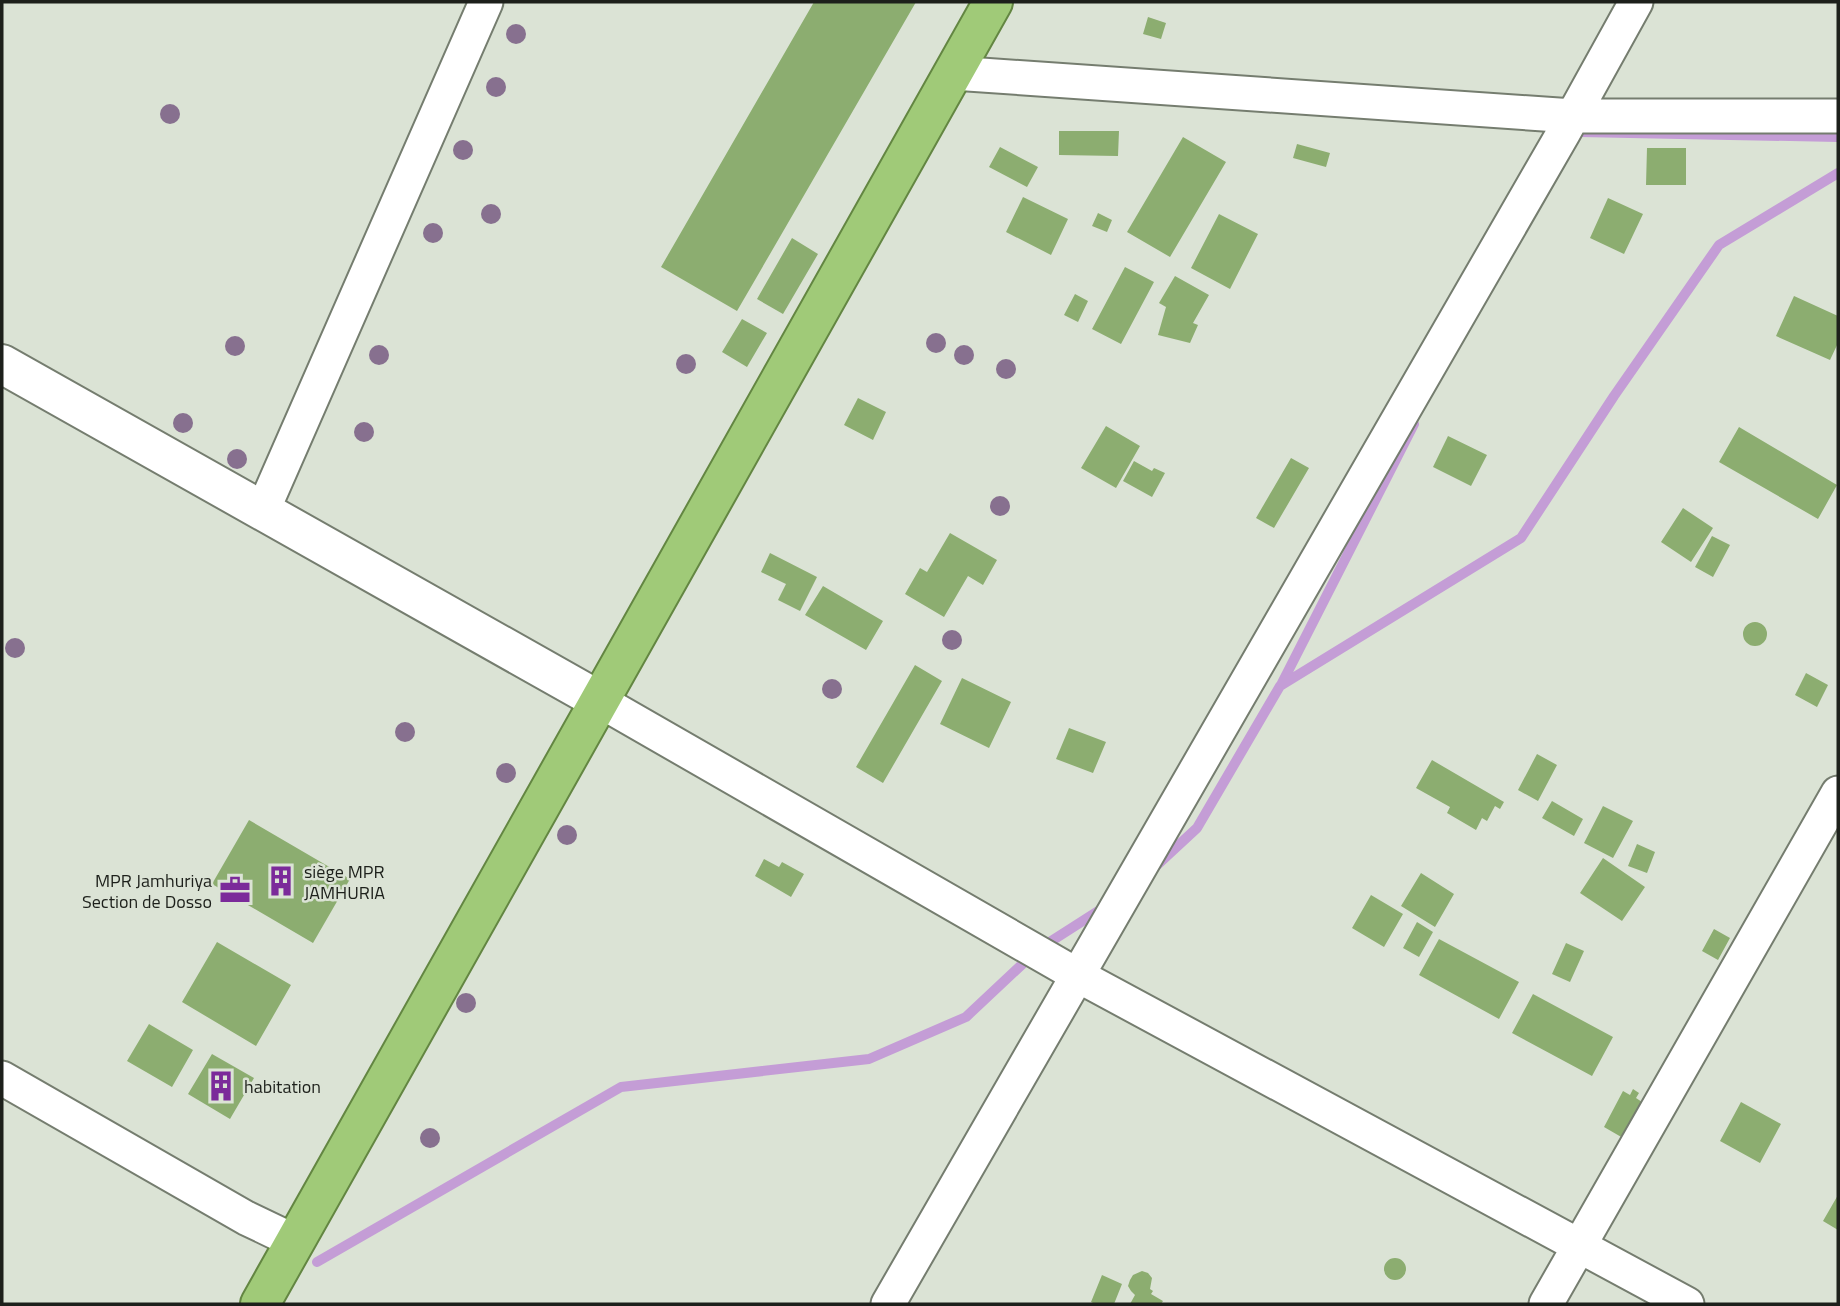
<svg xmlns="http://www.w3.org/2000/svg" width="1840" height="1306" font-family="'Titillium Web',sans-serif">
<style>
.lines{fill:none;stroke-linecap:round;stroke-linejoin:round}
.stream{stroke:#c49dd6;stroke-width:10}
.building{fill:#8cad70}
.minor-casing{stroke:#757d6f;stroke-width:37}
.secondary-casing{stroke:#757d6f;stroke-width:42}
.trunk-casing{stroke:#638642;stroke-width:42}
.minor{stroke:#fff;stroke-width:33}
.secondary{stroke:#fff;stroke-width:38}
.trunk{stroke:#a0ca78;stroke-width:38}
.tree{fill:#87708f}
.labels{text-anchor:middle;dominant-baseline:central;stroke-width:5;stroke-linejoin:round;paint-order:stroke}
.poi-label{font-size:18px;fill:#1d201b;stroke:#dbe3d5;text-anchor:start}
</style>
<rect width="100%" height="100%" fill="#dbe3d5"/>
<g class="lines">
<path class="stream" d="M1580 132 1838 137
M1281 685 1414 424
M1156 866 1197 828 1280 686 1521 538 1614 396 1719 245 1838 173
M1042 947 1103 908
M317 1262 621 1087 869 1059 966 1017 1031 956"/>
</g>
<path class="building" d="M814 2H916L737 311 661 267Z
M1148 17 1166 23 1161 39 1143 34Z
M1059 131H1119L1118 156 1059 155Z
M1183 137 1226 162 1170 257 1127 232Z
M1297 144 1330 153 1326 167 1293 158Z
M1000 147 1038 167 1027 187 989 167Z
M1647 148H1686V185H1646Z
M1023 197 1068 219 1051 255 1006 232Z
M1608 198 1643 214 1624 254 1590 238Z
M1098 213 1112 220 1107 232 1092 226Z
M1219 214 1258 234 1230 289 1191 268Z
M792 238 818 254 783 314 757 299Z
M1125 267 1154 282 1121 344 1092 329Z
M1175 276 1209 295 1193 323 1198 325 1190 343 1158 335 1166 307 1159 303Z
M1075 294 1088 301 1078 322 1064 315Z
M1794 296 1838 316V343L1830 360 1776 336Z
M742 319 767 333 747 367 722 352Z
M858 398 886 412 873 440 844 425Z
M1106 426 1140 446 1116 488 1081 468Z
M1739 427 1837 485 1818 519 1719 462Z
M1448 436 1487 455 1471 486 1433 467Z
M1291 458 1309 468 1274 528 1256 518Z
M1134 461 1152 471 1154 468 1165 473 1152 497 1123 481Z
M1683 508 1713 528 1691 562 1661 542Z
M950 533 997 560 983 585 968 576 944 617 905 594 920 568 927 572Z
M1712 536 1730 545 1713 577 1695 567Z
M770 553 817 577 800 611 778 600 786 584 761 572Z
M823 586 883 621 866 650 805 615Z
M1743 634a12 12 0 1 1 24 0a12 12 0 1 1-24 0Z
M915 665 942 681 883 783 856 767Z
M1806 673 1828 685 1817 707 1795 695Z
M962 678 1011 702 989 748 940 724Z
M1069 728 1106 742 1093 773 1056 759Z
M1537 754 1557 765 1538 801 1518 790Z
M1432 760 1504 802 1500 809 1495 806 1487 821 1482 818 1476 830 1447 813 1450 807 1416 788Z
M1552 801 1583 819 1574 836 1542 818Z
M1603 806 1633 821 1613 858 1584 843Z
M249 820 350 879 313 943 212 884Z
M1637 844 1655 852 1647 873 1628 866Z
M1603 858 1645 887 1622 921 1580 893Z
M764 859 779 867 782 862 804 874 791 897 755 876Z
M1421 873 1454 894 1435 927 1401 906Z
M1371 895 1403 914 1384 947 1352 928Z
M1417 922 1433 932 1419 957 1403 948Z
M1714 929 1730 938 1718 960 1702 951Z
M1439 939 1519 982 1499 1019 1419 975Z
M217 942 291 985 256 1046 182 1002Z
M1566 943 1584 951 1570 982 1552 974Z
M1533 994 1613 1037 1592 1076 1512 1033Z
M149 1024 193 1050 172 1087 127 1061Z
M212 1054 254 1078 230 1119 188 1094Z
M1633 1089 1639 1093 1636 1098 1642 1102 1623 1138 1604 1127 1623 1091 1630 1095Z
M1741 1102 1781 1124 1760 1163 1720 1141Z
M1838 1195V1230L1823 1221Z
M1384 1269a11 11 0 1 1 22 0a11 11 0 1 1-22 0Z
M1142 1271 1148 1273 1152 1278 1150 1289 1153 1291 1151 1294 1163 1301 1161 1304H1130L1135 1295 1131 1291 1128 1286 1130 1280 1133 1275Z
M1102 1275 1122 1284 1114 1304H1095L1091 1302Z"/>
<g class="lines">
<g class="minor-casing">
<path id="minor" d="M953 73 1573 116H1838
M263 510 486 2
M600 701 1077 975 1687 1304
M2 1078 246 1218 296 1242
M888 1304 1564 132 1636 2
M1546 1304 1838 793"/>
</g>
<g class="secondary-casing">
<path id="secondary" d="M2 364 600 701"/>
</g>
<g class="trunk-casing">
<path id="trunk" d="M260 1304 993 2"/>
</g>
<use href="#minor" class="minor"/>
<use href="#secondary" class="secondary"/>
<use href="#trunk" class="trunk"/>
</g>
<g class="tree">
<circle cx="516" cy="34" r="10"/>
<circle cx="496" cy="87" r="10"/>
<circle cx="170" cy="114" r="10"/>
<circle cx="463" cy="150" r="10"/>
<circle cx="491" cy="214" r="10"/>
<circle cx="433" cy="233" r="10"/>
<circle cx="936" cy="343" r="10"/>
<circle cx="235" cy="346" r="10"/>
<circle cx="379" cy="355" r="10"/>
<circle cx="964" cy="355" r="10"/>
<circle cx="686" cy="364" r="10"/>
<circle cx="1006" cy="369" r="10"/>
<circle cx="183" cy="423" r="10"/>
<circle cx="364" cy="432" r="10"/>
<circle cx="237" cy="459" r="10"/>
<circle cx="1000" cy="506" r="10"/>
<circle cx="952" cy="640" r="10"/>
<circle cx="15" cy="648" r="10"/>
<circle cx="832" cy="689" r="10"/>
<circle cx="405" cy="732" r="10"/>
<circle cx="506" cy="773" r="10"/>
<circle cx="567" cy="835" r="10"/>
<circle cx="466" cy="1003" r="10"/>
<circle cx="430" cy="1138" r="10"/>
</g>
<defs>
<g id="building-bare" transform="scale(2.415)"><path d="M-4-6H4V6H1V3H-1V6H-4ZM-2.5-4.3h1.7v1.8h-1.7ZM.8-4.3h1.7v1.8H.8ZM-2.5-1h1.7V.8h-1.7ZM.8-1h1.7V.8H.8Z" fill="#7b2a9a" stroke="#dbe3d5" stroke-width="2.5" paint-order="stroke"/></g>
<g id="office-bare" transform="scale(2.415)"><path d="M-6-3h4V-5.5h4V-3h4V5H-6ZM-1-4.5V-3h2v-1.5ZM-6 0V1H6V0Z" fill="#7b2a9a" stroke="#dbe3d5" stroke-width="2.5" paint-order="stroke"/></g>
</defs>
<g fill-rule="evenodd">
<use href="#building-bare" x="281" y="881"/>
<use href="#office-bare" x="235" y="890"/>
<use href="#building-bare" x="221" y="1086"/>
</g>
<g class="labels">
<g class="poi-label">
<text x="304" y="871">siège MPR<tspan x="304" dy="21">JAMHURIA</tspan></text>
<text x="212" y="880" text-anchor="end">MPR Jamhuriya<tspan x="212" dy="21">Section de Dosso</tspan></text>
<text x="244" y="1086">habitation</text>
</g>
</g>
<rect width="1840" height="1306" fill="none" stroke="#1d201b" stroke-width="7"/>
</svg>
